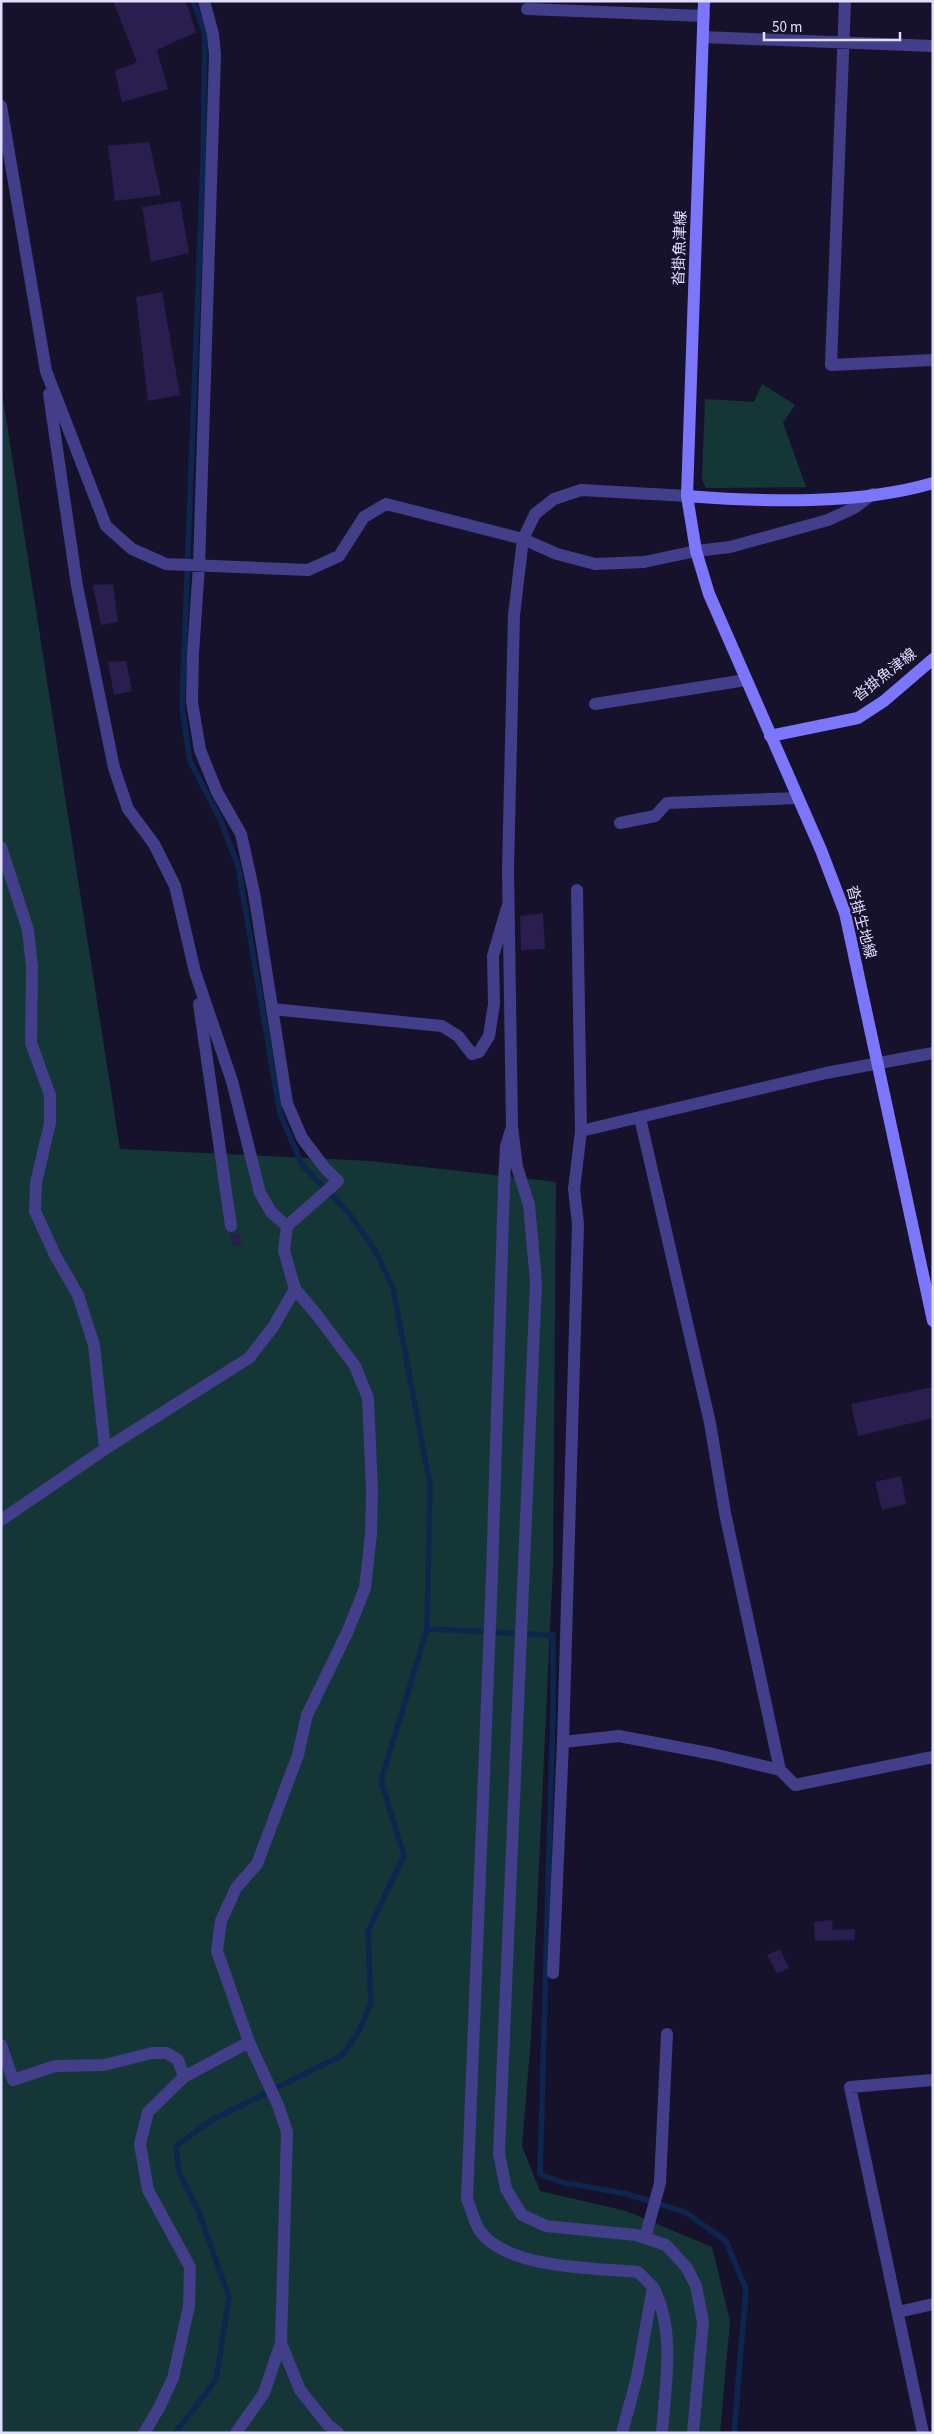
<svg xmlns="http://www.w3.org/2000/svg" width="934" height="2434" font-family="'Source Sans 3','Noto Sans JP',sans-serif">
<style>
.green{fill:#153636}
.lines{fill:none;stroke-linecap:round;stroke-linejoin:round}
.stream{stroke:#0e254f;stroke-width:5.5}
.building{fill:#291e4d}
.minor{stroke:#423e8a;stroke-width:12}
.tertiary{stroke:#423e8a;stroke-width:12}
.secondary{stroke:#7c76fd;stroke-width:12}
.labels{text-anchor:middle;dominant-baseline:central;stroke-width:4.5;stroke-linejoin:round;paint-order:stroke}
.street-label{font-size:15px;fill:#e2deff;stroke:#17122c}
</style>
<rect width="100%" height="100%" fill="#17122c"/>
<path class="green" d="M762 384 795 405 783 423 806 487 706 488 702 480 705 399 754 402Z
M1 386 120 1149 371 1161 556 1182 553 1564 531 2037 522 2146 540 2191 626 2211 712 2247 730 2321 720 2433H1Z"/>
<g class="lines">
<path class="stream" d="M427 1629 553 1635V1712L540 2174 561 2182 627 2194 685 2212 726 2241 746 2289 734 2433
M175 2433 216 2380 229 2297 198 2210 179 2172 176 2146 210 2121 343 2055 359 2031 371 2003 368 1931 404 1856 381 1781 427 1629 430 1485 393 1288 375 1250 348 1212 302 1165 280 1113 238 866 221 821 190 761 182 707 203 162 205 33 193 1"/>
</g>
<path class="building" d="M113 1H184L188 7 196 32 157 50 168 89 122 102 115 71 137 62Z
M149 142 161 195 115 201 108 146Z
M180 201 189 253 151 262 142 207Z
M162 292 180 395 148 401 136 297Z
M113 584 118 622 101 625 93 585Z
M126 661 132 691 114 695 108 662Z
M543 913 545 949 521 950 520 916Z
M240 1233 242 1244 232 1246 230 1234Z
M933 1387V1418L858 1436 851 1404Z
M901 1476 906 1504 882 1510 875 1482Z
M832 1920 833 1930 855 1929 854 1940 815 1941 814 1922Z
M780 1949 789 1968 777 1974 767 1955Z"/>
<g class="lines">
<path class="minor" d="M204 1 213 34 215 55 199 566 193 653 192 702 200 750 217 792 241 834 254 893 287 1103 302 1138 324 1167 338 1181 287 1226 284 1251 295 1289 317 1315 355 1366 368 1398 372 1490 371 1534 365 1588 347 1633 307 1715 298 1755 257 1864 236 1888 221 1921 217 1951 249 2042 278 2105 287 2132 281 2343 300 2390 328 2425 338 2433
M845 1 831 365 933 360
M527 9 704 16
M703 37 933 46
M1 106 46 371 106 526 132 549 166 564 308 570 339 556 364 517 386 504 523 539 557 554 595 564 644 562 696 551 730 547 828 520 854 508 873 494
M49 394 77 586 114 768 128 809 154 844 175 886 195 972 232 1081 260 1193 271 1212 287 1226
M595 704 746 680
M620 823 655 816 667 803 798 798
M1 847 28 930 32 967 31 1043 50 1095V1123L36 1183 35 1211 55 1255 78 1295 94 1345 105 1449 249 1358 273 1327 295 1289
M577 890 581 1131 574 1189 578 1224 563 1742 619 1736 713 1754 780 1770
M199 1004 231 1226
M272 1009 442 1026 458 1036 472 1054 479 1052 489 1036 494 1004 493 956 507 908
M640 1118 710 1423 725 1513 780 1770 795 1785 933 1757
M512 1127 506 1146 504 1184 492 1575 467 2199C471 2208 474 2222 480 2231 507 2269 594 2268 638 2272 643 2277 650 2283 654 2289 676 2333 665 2386 662 2433
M581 1131 826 1073 933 1053
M1 1520 105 1449
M553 1973 563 1742
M1 2045 13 2080 55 2066 104 2065 152 2053H167L178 2060 184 2077 249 2042
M645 2238 660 2183 667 2034
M898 2312 933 2304
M144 2433 159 2408 173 2378 189 2306 190 2267 148 2190 140 2144 148 2112 184 2077
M236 2433 264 2393 281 2343
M622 2433 637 2377 653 2287
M923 2433 850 2087 933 2080"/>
<path class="tertiary" d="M687 496 581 490 554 499 535 514 523 539 514 615 508 869 512 1127 517 1167 529 1205 536 1282 499 2153 506 2189 522 2215 546 2226 636 2235 666 2245 687 2268 696 2286 703 2322 693 2433"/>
<path class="secondary" d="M704 1 687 496 696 551 709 594 821 850 845 913 933 1321
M687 496C764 502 858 505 933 483
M770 736 858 718 884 701 933 659"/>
</g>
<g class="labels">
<g class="street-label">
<text transform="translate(680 248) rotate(-88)">沓掛魚津線</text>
<text transform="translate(885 675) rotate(-38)">沓掛魚津線</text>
<text transform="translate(861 922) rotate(75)">沓掛生地線</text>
</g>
</g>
<rect width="934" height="2434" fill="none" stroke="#e2deff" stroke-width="5"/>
<path d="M764 32v8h136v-8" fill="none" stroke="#e2deff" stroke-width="2.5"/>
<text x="772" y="32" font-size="15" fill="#e2deff" stroke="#17122c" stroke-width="4" paint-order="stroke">50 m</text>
</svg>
